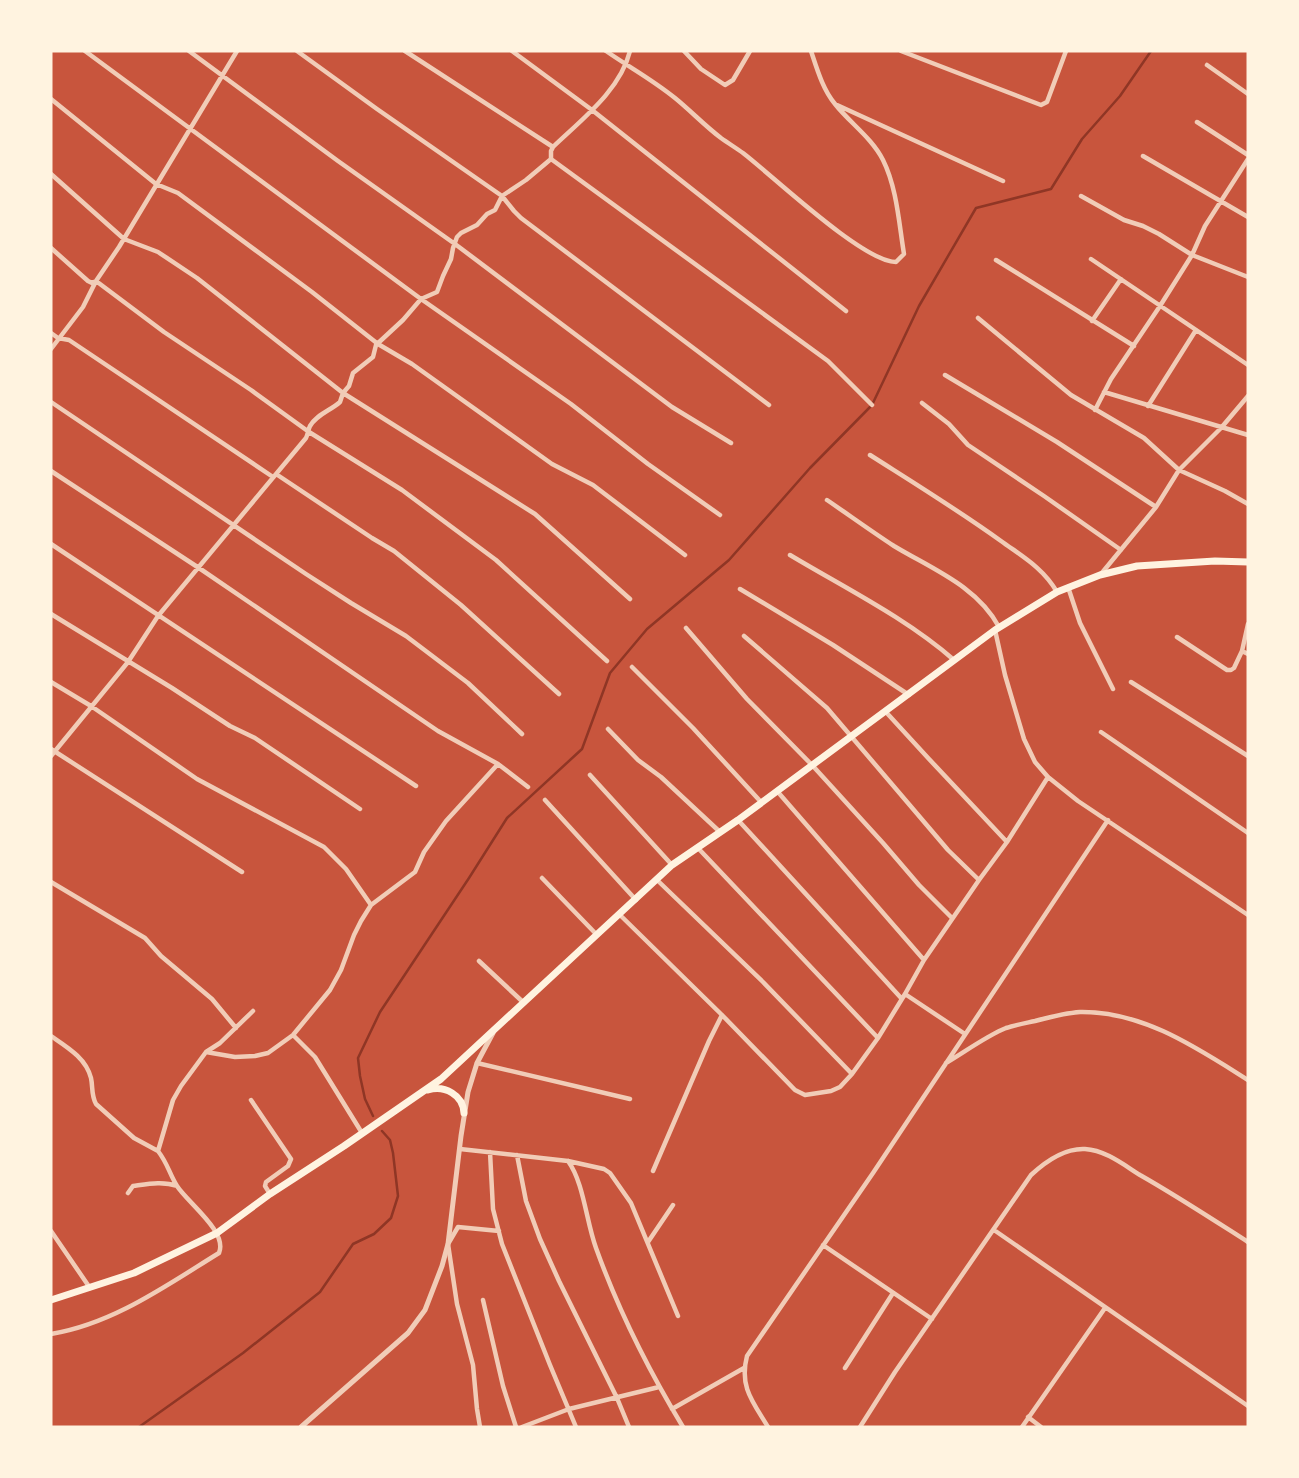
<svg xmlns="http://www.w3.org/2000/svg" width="1299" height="1478" font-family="'Roboto Serif',serif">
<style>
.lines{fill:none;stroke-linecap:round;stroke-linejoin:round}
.stream{stroke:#8f3625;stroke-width:2.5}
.minor{stroke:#f1ccb7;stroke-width:4.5}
.tertiary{stroke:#f1ccb7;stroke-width:5}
.trunk{stroke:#fff3e0;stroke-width:7}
</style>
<rect width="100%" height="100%" fill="#c8553d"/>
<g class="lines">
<path class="stream" d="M373 1116 365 1099 360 1076 358 1058 380 1012 469 878 507 818 582 749 610 673 647 629 729 560 810 468 872 405 919 306 976 208 1051 189 1082 139 1120 96 1151 51
M139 1427 243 1353 320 1292 353 1244 374 1234 391 1218 398 1196 393 1153 390 1140 382 1131"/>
<path class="minor" d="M85 51 421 299 571 404 648 464 720 515
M189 51 338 161 455 244 672 407 731 443
M297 51 377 109 502 196 514 211 521 218 769 405
M405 51 553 147
M512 51 592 110 846 311
M606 51C629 67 653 80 675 98 691 111 705 126 721 138 728 143 736 148 743 153 773 176 863 262 896 262L904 254C899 224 897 188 883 160 872 138 850 123 835 104 823 90 817 69 811 51
M684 51 701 69 725 85 733 80 750 51
M901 51 1041 105 1047 102 1066 51
M1207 65 1248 94
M51 99 156 184 178 193 312 292 378 344 412 364 552 464 593 485 685 555
M837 105 1003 181
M1197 122 1248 155
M1143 156 1248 217
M551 159 828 361 872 405
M51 174 124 239 158 252 197 278 343 393 535 514 630 599
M1081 196 1124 220 1143 226 1159 234 1192 255 1248 277
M51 248 88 281 92 283 96 281 164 332 251 390 309 432 402 490 496 560 607 661
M1091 259 1248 365
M996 260 1134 346
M978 318 1071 395 1144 438 1179 470 1225 491 1248 504
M1092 321 1121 279
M51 333 58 338 69 340 273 477
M51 349 83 307 96 281 119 247 237 51
M945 375 1057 442 1156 507
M1104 392 1248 435
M51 402 306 574 351 603 406 636 468 683 522 734
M922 403 949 424 968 445 1044 496 1121 550
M1148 406 1196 330
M1095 410 1111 379 1160 306 1192 255 1205 226 1248 159
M870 455C914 483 958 510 1001 541 1023 557 1043 568 1057 592
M51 471 199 568 438 731 498 764 528 787
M276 474 372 538 394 551 461 605 559 694
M827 500C849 515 871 531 894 546 932 569 977 586 999 627
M51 544 416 786
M790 555C845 588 906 618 954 660
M1101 574 1156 507 1179 470 1221 428 1248 396
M1068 587 1080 623 1113 689
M740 589 833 645 909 695
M51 614 172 688 230 726 255 738 360 809
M1248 624 1242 651 1248 654
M686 628 747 699 812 765 883 843 919 885 952 918
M995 630 1005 675 1024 739 1035 762 1048 777 1078 801 1248 915
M744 636 827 708 948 850 979 880
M1177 637 1227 670H1231L1234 668 1242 651
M632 667 693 728 761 802
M51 682 91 706 197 779 324 847 346 869 371 905
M1131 682 1248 756
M885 711 929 759 1007 842
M608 729 638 760 661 777 720 832
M1101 732 1248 833
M51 749 242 872
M51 756 128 662 158 616 306 438C308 434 308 430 310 426 317 414 330 411 340 402L343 393 349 386 353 373 373 357 376 345 403 320 421 299 437 292 443 276 451 259 453 248 457 237 461 233 477 225 487 214 495 210 502 196 526 180 551 159V151L553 147C581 120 620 91 630 51
M590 775 672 865
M777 791 924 960
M545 800 636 900
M738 820 902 999
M697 847 878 1038
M542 878 597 935
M656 879 763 982 852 1074
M51 882 145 938 161 956 212 999 236 1028
M619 914 722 1015 795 1090 805 1095 831 1091 840 1087 852 1074 878 1038 905 994 924 960 979 880 1007 842 1048 777
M479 961 524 1003
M905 994 965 1034
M293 1035 315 1057 362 1133
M51 1036C67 1047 86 1058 91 1078 93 1087 91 1095 96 1104L134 1138 158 1151
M206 1052 235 1057 255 1056 268 1053 293 1035 330 990 341 970 354 935 361 921 371 905 415 872 424 852 446 821 498 764
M477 1063 630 1099
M946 1063C963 1053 988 1035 1006 1028 1015 1025 1026 1023 1035 1021 1050 1017 1065 1013 1080 1012 1143 1011 1197 1048 1248 1080
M251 1100 291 1159 288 1166 266 1182 265 1186 270 1194
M460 1149 568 1161 604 1169 610 1173 631 1203 678 1316
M490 1152 493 1209 502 1244 550 1365 576 1427
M517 1155 526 1201 540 1239 559 1281 617 1398 629 1427
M568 1161C584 1183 586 1221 596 1248 618 1309 649 1371 683 1427
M653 1171 709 1041 722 1015
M128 1193 133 1186C148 1184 163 1181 177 1186
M994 1230 1248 1406
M51 1231 90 1288
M648 1242 673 1205
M823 1245 932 1319
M483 1300 503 1386 516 1427
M51 1334C113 1324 167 1285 219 1253 228 1232 188 1203 177 1186 169 1173 168 1164 158 1151L173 1100 181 1086 206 1052 220 1043 253 1011
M845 1368 893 1293
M672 1409 744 1368
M1028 1417 1041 1427
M480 1427 477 1409 473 1365 457 1304 448 1244 458 1227 499 1231
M522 1427 569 1409 659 1387
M768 1427C753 1402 739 1387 747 1356L873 1173 1108 820
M860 1427 895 1372 1031 1175C1046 1161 1065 1148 1085 1149 1105 1150 1124 1165 1140 1175 1177 1196 1212 1219 1248 1242
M1022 1427 1105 1308"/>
<path class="tertiary" d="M301 1427 408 1333 425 1310 442 1266 448 1244 461 1136 468 1092 477 1063 493 1033"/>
<path class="trunk" d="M428 1090C445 1085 463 1095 464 1113
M51 1300 134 1273 217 1233 270 1194 344 1146 441 1079 672 865 738 820 995 630 1057 592 1100 575 1137 566 1215 561 1248 562"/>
</g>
<rect width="1299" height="1478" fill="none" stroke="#fff3e0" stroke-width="105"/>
</svg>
